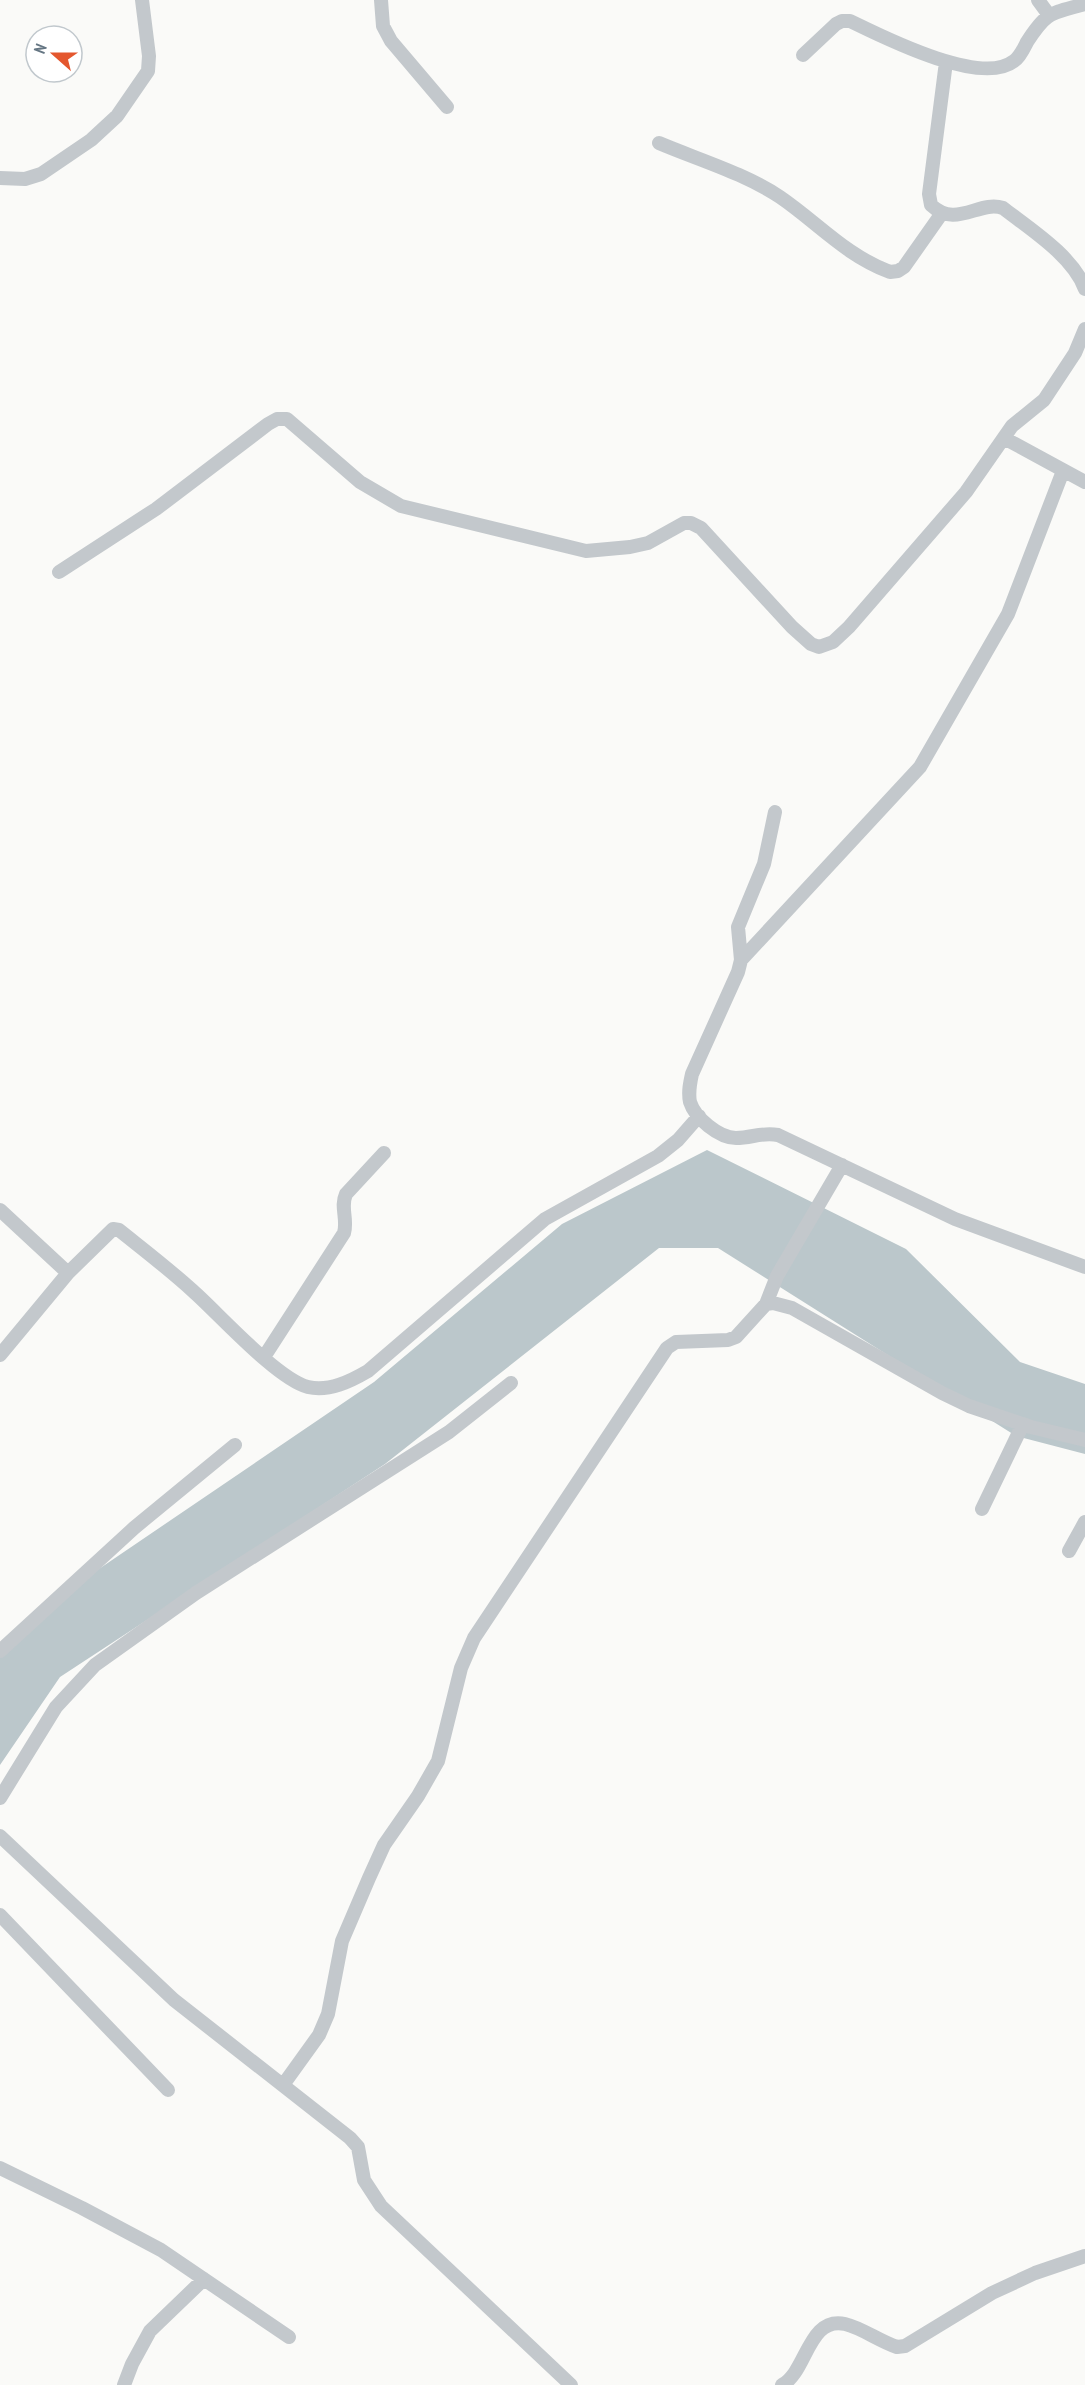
<svg xmlns="http://www.w3.org/2000/svg" width="1085" height="2385" font-family="'PT Sans Narrow',sans-serif">
<style>
.water{fill:#bbc7cb}
.lines{fill:none;stroke-linecap:round;stroke-linejoin:round}
.street{stroke:#c3c8cc;stroke-width:14}
</style>
<rect width="100%" height="100%" fill="#fafaf8"/>
<path class="water" d="M707 1150 906 1249 1020 1362 1085 1384V1454L1016 1436 718 1248H659L385 1464 60 1677 0 1765V1648L40 1609 374 1382 562 1224Z"/>
<g class="lines">
<path class="street" d="M381 0 383 26 391 41 447 107
M1038 0 1049 15
M803 55 836 24 842 21H850C883 37 981 87 1014 61 1020 57 1024 48 1027 42 1047 11 1050 14 1085 4
M946 62 929 194 931 205C956 229 979 200 1003 208 1030 229 1073 256 1085 289
M659 143C699 160 744 173 780 197 818 223 845 255 890 272L898 271 904 267 942 213
M0 178 25 179 41 174 91 140 117 116 148 71 149 56 142 0
M1004 438 1085 482
M59 572 156 509 268 424 277 419H287L360 482 401 506 586 551 630 547 648 543 684 523H691L701 528 792 627 811 644 819 647 833 642 849 627 966 492 1012 426 1044 400 1075 353 1085 329
M775 812 764 864 738 927 741 960 738 972 692 1074C690 1083 688 1092 690 1102 695 1118 719 1138 736 1138 752 1138 761 1132 778 1135L955 1219 1085 1267
M741 960 920 767 1008 614 1063 471
M0 1210 68 1273
M766 1304 777 1276 842 1165
M0 1355 68 1273 113 1229 119 1230C144 1250 169 1269 193 1291 219 1314 277 1379 308 1387 329 1392 351 1381 368 1371L545 1219 658 1156 678 1140 699 1116
M264 1357 344 1233C348 1219 340 1207 346 1194L384 1153
M982 1509 1023 1424
M1069 1551 1085 1522
M0 1651 134 1528 235 1445
M0 1798 56 1707 95 1665 196 1593 449 1432 511 1383
M0 1836 174 2000 350 2138 358 2147 364 2180 381 2206 571 2385
M0 1915 168 2090
M283 2085 319 2035 328 2014 342 1941 369 1878 384 1845 418 1796 438 1761 461 1668 474 1638 667 1348 676 1342 728 1340 736 1337 766 1304 773 1303 792 1308 942 1393 969 1406 1031 1427 1085 1440
M0 2168 82 2208 161 2250 289 2337
M124 2385 132 2364 150 2331 204 2279
M782 2385C807 2372 808 2316 845 2324 862 2328 879 2341 897 2347L905 2346 992 2293 1035 2273 1085 2256"/>
</g>
<g transform="translate(54 54) rotate(291)"><circle r="28" fill="#ffffff" stroke="#c1c8cd" stroke-width="1.5"/>
<path d="M0-4.5L10 22L0 15L-10 22Z" fill="#e4572e"/>
<text y="-9" font-size="16" font-weight="bold" text-anchor="middle" fill="#657683">N</text>
</g>
</svg>
